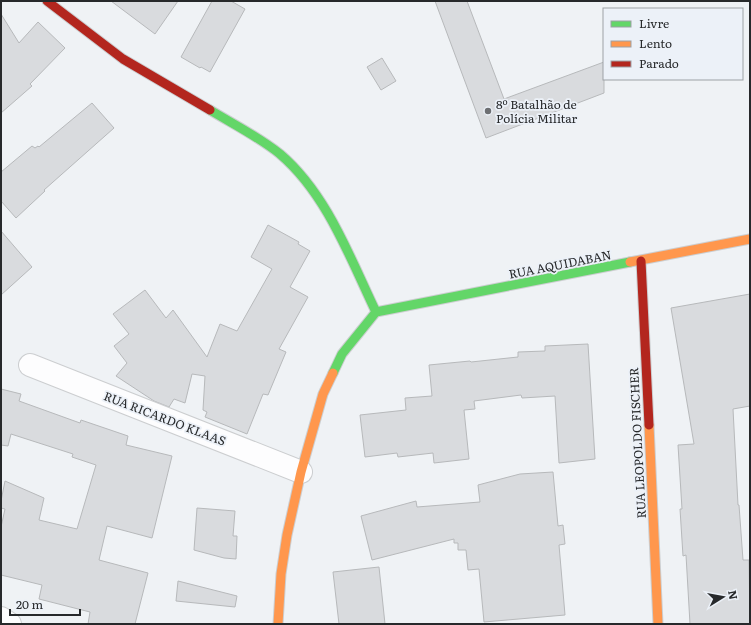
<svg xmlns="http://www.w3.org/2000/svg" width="751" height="625" font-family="Literata,serif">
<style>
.building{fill:#d9dbde;stroke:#b7b9bb}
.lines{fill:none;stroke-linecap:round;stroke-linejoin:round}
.street-casing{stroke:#ccced0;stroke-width:24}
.fast-casing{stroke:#ccced0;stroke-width:11}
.slow-casing{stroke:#ccced0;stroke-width:11}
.jam-casing{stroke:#ccced0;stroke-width:11}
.street{stroke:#fdfdfe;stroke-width:22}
.fast{stroke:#63d668;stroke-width:9}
.slow{stroke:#ff974d;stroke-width:9}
.jam{stroke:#b3261e;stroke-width:9}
.poi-dot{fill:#6d6f72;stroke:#ecf1f8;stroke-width:1.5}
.labels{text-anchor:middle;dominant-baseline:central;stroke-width:3.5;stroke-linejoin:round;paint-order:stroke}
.poi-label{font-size:12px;fill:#27292b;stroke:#ecf1f8;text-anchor:start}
.street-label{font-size:12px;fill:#27292b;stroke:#ecf1f8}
</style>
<rect width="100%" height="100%" fill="#eff2f5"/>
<path class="building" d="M111 1H178L155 34Z
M212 1H231L245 9 210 72 201 67 200 68 181 57Z
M435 1H467L504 99 604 62V93L486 138Z
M1 14 19 43 38 22 65 48 30 84 32 86 1 113Z
M382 58 396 81 381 90 367 67Z
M92 103 114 128 44 190 45 191 16 218 1 201V172L32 146 35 148 38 146 39 147Z
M268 225 299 242 298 244 310 251 290 287 308 297 279 349 286 352 268 395 263 394 247 434 205 417 207 412 203 410 205 376 192 374 185 403 174 399 169 407 154 401 116 376 127 363 114 346 129 334 113 314 145 290 166 318 173 310 207 357 220 324 237 331 272 269 251 257Z
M1 231 32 267 1 295Z
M750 294V406L733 409 738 505H739L743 560H749L750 624H690L686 555 683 556 680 509H682L678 445 694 444 671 308Z
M588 344 595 459 559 463 555 396 522 398 521 395 474 401 475 409 464 410 469 459 434 463 433 453 398 457 397 453 365 457 360 415 406 410 405 398 432 396 429 365 470 361 471 362 518 357V352L545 351V346Z
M1 389 21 394 19 401 80 423 81 420 128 436 126 445 172 456 152 538 107 526 99 560 148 573 135 624H88L90 612 39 599 42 585 1 575V527L5 509 1 508V501L5 481 44 498 39 520 77 529 96 465 72 457 73 454 11 434 8 446 1 445Z
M553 472 558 526 563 525 565 544 559 545 565 615 484 622 479 569 468 570 466 550H458V543H454V539L372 560 361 516 416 501 417 507 480 502 478 485 520 474Z
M197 508 235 511 233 536H237L236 559 224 558 194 550Z
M379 567 385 624H339L333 572Z
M178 581 237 596 235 607 176 601Z"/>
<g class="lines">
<g class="street-casing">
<path id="street" d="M30 365 301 472
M1 618 10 624"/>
</g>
<g class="fast-casing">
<path id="fast" d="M210 110C233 124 259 137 280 154 327 194 350 258 376 312
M376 312 630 262
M333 373 342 354 376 312"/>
</g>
<g class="slow-casing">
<path id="slow" d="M630 262 750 239
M649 425 658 624
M278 624 281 574 287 535 301 472 323 394 333 373"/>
</g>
<g class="jam-casing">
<path id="jam" d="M47 1 123 59 210 110
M641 261 649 425"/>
</g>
<use href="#street" class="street"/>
<use href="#fast" class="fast"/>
<use href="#slow" class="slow"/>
<use href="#jam" class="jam"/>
</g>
<circle class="poi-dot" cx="488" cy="111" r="4"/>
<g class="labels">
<g class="poi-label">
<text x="496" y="104">8º Batalhão de<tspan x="496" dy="14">Polícia Militar</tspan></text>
</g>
<g class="street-label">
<text transform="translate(560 264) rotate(-11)">RUA AQUIDABAN</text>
<text transform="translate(165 418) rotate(21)">RUA RICARDO KLAAS</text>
<text transform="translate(637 443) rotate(-93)">RUA LEOPOLDO FISCHER</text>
</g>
</g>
<rect width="751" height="625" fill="none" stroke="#27292b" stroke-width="4"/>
<rect x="603" y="8" width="140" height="72" fill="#ecf1f8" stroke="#9da1a6"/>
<rect x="611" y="21" width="20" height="6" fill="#63d668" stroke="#9da1a6"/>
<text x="639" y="28" font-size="12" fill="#27292b">Livre</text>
<rect x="611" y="41" width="20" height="6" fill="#ff974d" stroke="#9da1a6"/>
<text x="639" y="48" font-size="12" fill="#27292b">Lento</text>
<rect x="611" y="61" width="20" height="6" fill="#b3261e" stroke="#9da1a6"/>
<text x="639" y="68" font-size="12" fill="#27292b">Parado</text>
<g transform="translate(723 597) rotate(79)" stroke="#ecf1f8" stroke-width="3" paint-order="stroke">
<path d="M0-3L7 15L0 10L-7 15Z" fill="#27292b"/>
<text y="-6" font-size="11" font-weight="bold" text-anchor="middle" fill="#27292b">N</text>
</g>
<path d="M10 609v6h70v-6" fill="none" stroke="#27292b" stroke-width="2"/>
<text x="16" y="609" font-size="12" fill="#27292b" stroke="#ecf1f8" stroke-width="3" paint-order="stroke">20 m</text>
</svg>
